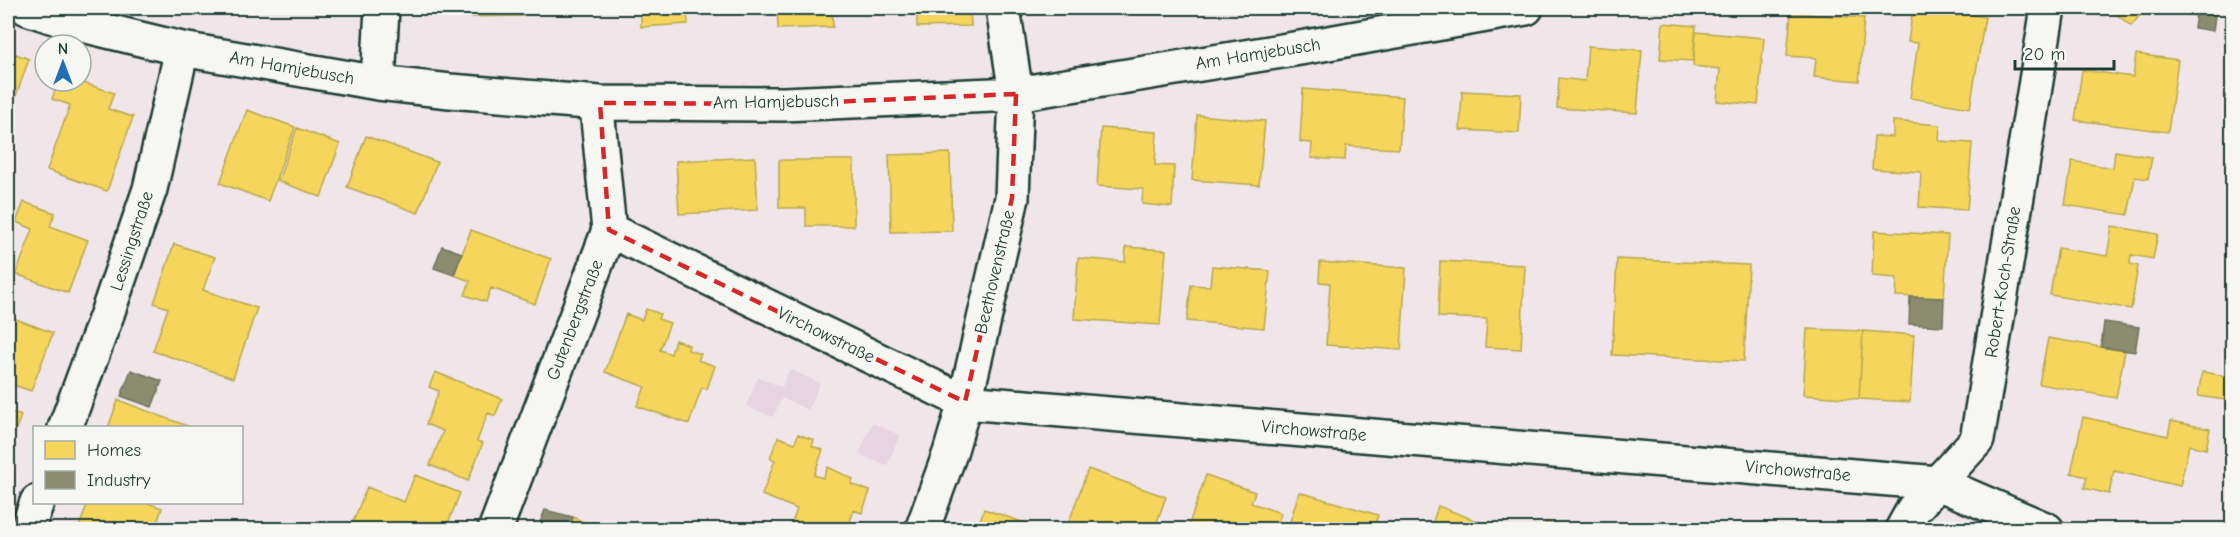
<svg xmlns="http://www.w3.org/2000/svg" width="2240" height="537" font-family="'Comic Neue',sans-serif">
<style>
.built{fill:#e8d3e0}
.homes{fill:#f6d55c;stroke:#b6a750;stroke-width:1.5}
.industry{fill:#8c8c6e;stroke:#6b745d;stroke-width:1.5}
.lines{fill:none;stroke-linecap:round;stroke-linejoin:round}
.minor-casing{stroke:#1f3d34;stroke-width:38}
.minor{stroke:#f6f6f2;stroke-width:33}
.marked{fill:none;stroke:#d62828;stroke-width:4.5;stroke-dasharray:12 8;stroke-linejoin:round}
.labels{text-anchor:middle;dominant-baseline:central;stroke-width:6;stroke-linejoin:round;paint-order:stroke}
.street-label{font-size:18px;fill:#1f3d34;stroke:#f6f6f2}
</style>
<rect width="100%" height="100%" fill="#f0e6ea"/>
<filter id="ink" filterUnits="userSpaceOnUse"><feTurbulence type="fractalNoise" baseFrequency=".0167" numOctaves="2"/><feDisplacementMap in="SourceGraphic" scale="12" xChannelSelector="R" yChannelSelector="G"/><feConvolveMatrix kernelMatrix="1 2 1 2 8 2 1 2 1" color-interpolation-filters="sRGB"/></filter>
<g filter="url(#ink)">
<path class="built" d="M789 369 820 383 808 410 782 398 773 417 746 406 758 377 782 387Z
M872 423 900 435 887 466 859 454Z"/>
<path class="homes" d="M471 8H521L522 16 471 17Z
M641 8H687L688 24 641 27Z
M777 8H832L833 27 778 29Z
M893 8H970L971 26 917 27V13H893Z
M1913 8H1928L1985 17 1970 108 1910 98 1918 43 1908 42Z
M2109 8H2146L2131 26Z
M2148 8H2197L2196 16Z
M1791 13 1864 18 1859 81 1814 77 1816 58 1787 56Z
M1663 23 1696 26 1693 61 1660 59Z
M1696 32 1764 38 1758 105 1717 101 1720 69 1693 66Z
M1588 46 1642 50 1637 113 1557 108 1559 78 1585 81Z
M8 51 29 59 8 119Z
M2136 54 2178 60 2168 132 2075 120 2082 70 2133 77Z
M58 81H78L114 93 108 109 133 117 107 191 47 170 70 105 52 99Z
M1303 89 1403 97 1399 149 1346 146 1345 160 1311 158 1312 143 1300 142Z
M1462 91 1521 94 1519 133 1460 130Z
M247 110 295 127 268 201 220 183Z
M1197 115 1265 121 1259 185 1192 180Z
M1893 121 1940 125 1939 141 1972 143 1967 210 1919 207 1921 172 1872 169 1874 136 1893 137Z
M297 128 340 144 321 197 278 181Z
M1101 128 1157 132 1155 165 1174 166 1172 207 1142 204 1143 189 1097 186Z
M366 136 437 162 418 213 347 187Z
M2115 151 2152 157 2148 179 2135 177 2128 215 2065 205 2072 161 2113 168Z
M950 153 952 231 891 232 889 155Z
M755 157 758 210 679 214 676 161Z
M779 160H854V226H806V208H779Z
M24 202 55 213 50 226 88 240 68 293 16 274 33 229 16 222Z
M2112 226 2158 234 2153 259 2131 255 2130 264 2138 266 2131 309 2050 295 2058 248 2107 256Z
M471 230 551 259 535 304 491 288 486 302 465 295 470 281 454 275Z
M1874 231 1948 235 1944 298 1896 296 1897 278 1872 276Z
M174 244 215 257 203 290 257 308 233 378 153 351 168 308 154 303Z
M1126 247 1166 250 1160 325 1074 319 1078 258 1125 262Z
M1617 259 1749 265 1744 361 1612 355Z
M1440 261 1525 265 1521 349 1485 347 1487 319 1438 317Z
M1320 262 1406 268 1401 350 1326 345 1330 283 1319 282Z
M1212 266 1270 271 1264 328 1187 321 1191 285 1210 286Z
M646 309 660 314 658 319 670 323 660 350 671 354 675 340 689 345 688 350 701 354 698 360 715 366 707 389 702 387 689 424 637 406 645 387 605 372 626 314 642 320Z
M8 316 53 333 31 391 8 383Z
M1807 329 1863 331 1859 399 1803 395Z
M1863 331 1914 335 1910 402 1859 399Z
M2048 338 2125 351 2116 398 2039 384Z
M435 372 502 399 495 416 488 413 477 441 483 443 468 481 430 465 443 431 426 424 439 391 429 387Z
M2202 372 2232 377V401L2198 396Z
M118 400 190 427V428H108Z
M8 410 21 416 8 450Z
M2083 417 2168 436 2171 421 2210 429 2206 449 2189 445 2180 486 2114 471 2109 494 2084 488 2087 477 2071 473Z
M798 434 814 440 812 446 823 450 814 475 823 478 828 467 853 479 851 484 870 491 862 513 854 510 847 530 790 528 797 509 762 495 775 460 770 458 778 437 795 443Z
M1088 469 1166 497 1154 530H1066Z
M415 475 460 493 447 526 454 530H357L351 527 367 487 404 502Z
M1206 475 1255 492 1251 503 1281 513 1276 530H1187Z
M1299 492 1378 515 1373 530H1307L1289 525Z
M88 502H145L162 508 155 530H78Z
M1438 506 1501 530H1430Z
M984 509 1040 528V530H977Z
M573 517 584 522 581 530H569Z
M1546 522 1571 530H1544Z"/>
<path class="industry" d="M2197 8H2216L2213 31 2194 28Z
M442 246 462 253 454 275 434 268Z
M1910 297 1944 298 1943 326 1909 324Z
M2104 322 2139 327 2135 352 2101 347Z
M131 370 162 381 152 407 121 396Z
M545 510 573 517 569 530H537Z"/>
<g class="lines">
<g class="minor-casing">
<path id="minor" d="M27 8 66 21 182 49 378 83 450 91 600 103 783 104 1016 94 1306 47 1526 8
M378 83 382 8
M609 230 965 402 1938 483 2047 530
M65 428 106 317 150 189 182 49
M27 530 37 502
M495 530 609 230 598 119 600 103
M922 530 950 453 965 402 1012 198 1016 94 1003 8
M1902 530 1913 510 1977 440 2048 8"/>
</g>
<use href="#minor" class="minor"/>
</g>
</g>
<path class="marked" d="M1016 94 1012 198 965 402 609 230 600 103 783 104Z"/>
<g class="labels">
<g class="street-label">
<text transform="translate(1258 54) rotate(-9)">Am Hamjebusch</text>
<text transform="translate(292 68) rotate(10)">Am Hamjebusch</text>
<text transform="translate(776 102) rotate(-1)">Am Hamjebusch</text>
<text transform="translate(132 241) rotate(-72)">Lessingstraße</text>
<text transform="translate(995 272) rotate(-77)">Beethovenstraße</text>
<text transform="translate(2003 282) rotate(-81)">Robert-Koch-Straße</text>
<text transform="translate(575 320) rotate(-69)">Gutenbergstraße</text>
<text transform="translate(826 335) rotate(26)">Virchowstraße</text>
<text transform="translate(1314 431) rotate(5)">Virchowstraße</text>
<text transform="translate(1798 471) rotate(5)">Virchowstraße</text>
</g>
</g>
<rect width="2240" height="537" fill="none" stroke="#f6f6f2" stroke-width="30"/>
<rect x="15" y="15" width="2210" height="507" fill="none" stroke="#1f3d34" stroke-width="2" filter="url(#ink)"/>
<rect x="33" y="426" width="210" height="78" fill="#f6f6f2" stroke="#a0aca6" stroke-width="1.5"/>
<rect x="45" y="441" width="30" height="18" fill="#f6d55c" stroke="#a0aca6" stroke-width="1.5"/>
<text x="87" y="456" font-size="18" fill="#1f3d34">Homes</text>
<rect x="45" y="471" width="30" height="18" fill="#8c8c6e" stroke="#a0aca6" stroke-width="1.5"/>
<text x="87" y="486" font-size="18" fill="#1f3d34">Industry</text>
<g transform="translate(63 63)"><circle r="28" fill="#f6f6f2" stroke="#a0aca6" stroke-width="1.5"/>
<path d="M0-4.5L10 22L0 15L-10 22Z" fill="#1f6fb2"/>
<text y="-9" font-size="16" font-weight="bold" text-anchor="middle" fill="#1f3d34">N</text>
</g>
<path d="M2015 60v9h99v-9" fill="none" stroke="#1f3d34" stroke-width="3"/>
<text x="2024" y="60" font-size="18" fill="#1f3d34" stroke="#f6f6f2" stroke-width="4.5" paint-order="stroke">20 m</text>
</svg>
